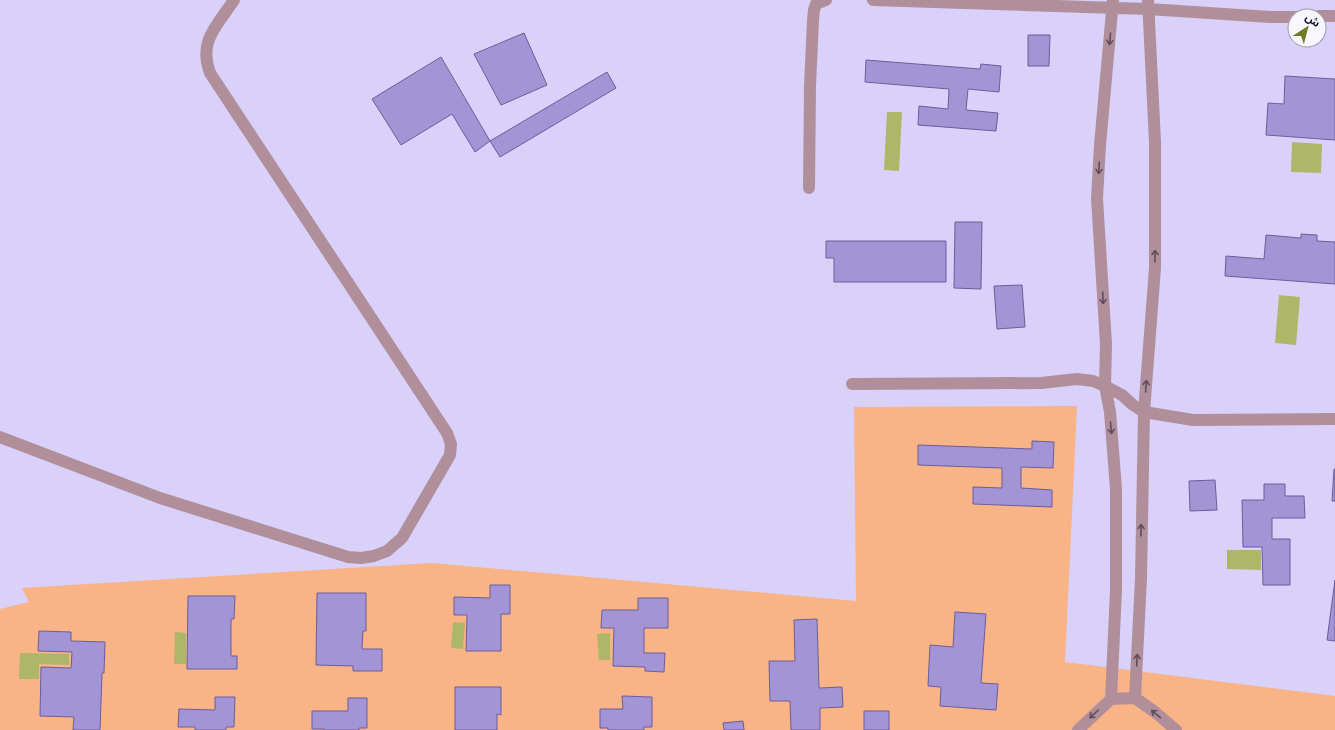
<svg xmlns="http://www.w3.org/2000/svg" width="1335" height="730" font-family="'Times New Roman','Noto Sans Arabic',serif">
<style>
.green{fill:#f8b386}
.water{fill:#aeb767}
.building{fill:#a394d6;stroke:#6c5d9a}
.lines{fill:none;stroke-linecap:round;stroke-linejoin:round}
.minor{stroke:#b08f9b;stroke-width:12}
.oneway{stroke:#5f4c5f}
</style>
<rect width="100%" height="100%" fill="#d9d1fa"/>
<path class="green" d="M1077 406 1065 662 1335 696V730H0V609L29 602 22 588 432 563 856 601 854 407Z"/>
<path class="water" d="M887 112H902L899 171 884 170Z
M1292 142 1322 144 1321 173 1291 172Z
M1279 295 1300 297 1296 345 1275 343Z
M1227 550H1261V570L1227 569Z
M453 622 465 623 463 649 451 648Z
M175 632 186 633V664H174Z
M610 633V660H599L597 634Z
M20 653 69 654V665L39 664V679H19Z"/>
<path class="building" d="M524 33 547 85 501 105 474 54Z
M1028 35H1050L1049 66H1028Z
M441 57 490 141 475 152 452 114 401 145 372 99Z
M866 60 980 69 981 64 1001 66 999 92 968 89 966 110 998 113 996 131 918 125 919 106 948 109 949 89 865 82Z
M607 72 616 88 500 157 490 141Z
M1285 76 1335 79V140L1266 135 1268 103 1284 104Z
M955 222H982L981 289 954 288Z
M1301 234 1317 235V241L1335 242V284L1225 276 1226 256 1264 259 1266 235 1301 238Z
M826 241H946V282H834V258H826Z
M1022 285 1025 327 997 329 994 286Z
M1032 441 1054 442 1053 468 1021 467V488L1052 490V507L973 504V487L1002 488V468L918 465V445L1032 449Z
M1334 469H1335V501H1332Z
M1215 480 1217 510 1190 511 1189 481Z
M1264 484H1285V496H1304L1305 518H1272V539H1290V585H1263L1262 547H1243L1242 500H1264Z
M1335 580V641L1327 640Z
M490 585H510V614H501V651H466L467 615H454V597L490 598Z
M317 593H366V631H363L362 649H382V671H353V666L316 665Z
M188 596H235L234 619H231V656H237V669H187Z
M638 598H668V628H644V653H665L664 672 645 671V667L613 666 614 628H601L602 610H638Z
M955 612 986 614 981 683 998 684 996 710 940 706 941 687 928 686 930 645 953 647Z
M817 619 819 688 842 687 843 707 820 708V730H791L790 701H770L769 661H795L794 620Z
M39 631 71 632V641L105 642 104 673H102L100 730H73L74 717 40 716 41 667 71 668 72 652 38 651Z
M455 687H501V715L497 714V730H455Z
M622 696 652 697V727H644V730H608V728H600V709H623Z
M215 697H235L234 727H226V730H195V727H178L179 709 215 710Z
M348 698H367V728H359V730H324V729H312V711H348Z
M864 711H889V730H864Z
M743 721 744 730H724L723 723Z"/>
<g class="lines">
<path class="minor" d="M873 0 1148 9 1270 17H1295
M1319 16H1335
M809 188 810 86 813 20 814 10 816 4 826 0
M852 384 1041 383 1077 379 1093 381 1105 386 1122 395 1133 405 1144 412 1193 420 1335 419
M0 437 160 498 348 557 361 558 374 556 387 551 402 538 450 455 451 444 447 433 210 73C198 41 217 26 234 0
M1135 698 1141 578 1144 412 1155 268V142L1148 0
M1111 699 1116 590V489L1110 412 1105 386 1106 344 1097 198 1100 145 1113 0
M1078 730 1111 699 1135 698 1155 712 1176 730"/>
</g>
<defs><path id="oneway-shaft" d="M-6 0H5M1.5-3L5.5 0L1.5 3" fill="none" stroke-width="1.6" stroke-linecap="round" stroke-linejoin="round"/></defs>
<g class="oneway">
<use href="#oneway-shaft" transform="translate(1110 39) rotate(95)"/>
<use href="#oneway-shaft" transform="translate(1099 168) rotate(93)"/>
<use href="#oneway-shaft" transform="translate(1155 256) rotate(-90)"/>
<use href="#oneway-shaft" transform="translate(1103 298) rotate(87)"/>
<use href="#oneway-shaft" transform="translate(1146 386) rotate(-86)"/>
<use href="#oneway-shaft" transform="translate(1111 428) rotate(85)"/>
<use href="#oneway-shaft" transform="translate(1141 530) rotate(-89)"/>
<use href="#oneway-shaft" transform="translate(1137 660) rotate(-87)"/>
<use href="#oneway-shaft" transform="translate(1094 714) rotate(138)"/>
<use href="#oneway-shaft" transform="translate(1156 714) rotate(-141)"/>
</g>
<g transform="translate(1307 28) rotate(36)"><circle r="19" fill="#f8f7fe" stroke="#a09dab"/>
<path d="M0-3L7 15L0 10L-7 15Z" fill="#727923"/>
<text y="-6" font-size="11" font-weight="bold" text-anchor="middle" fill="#1c152e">ش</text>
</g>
</svg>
